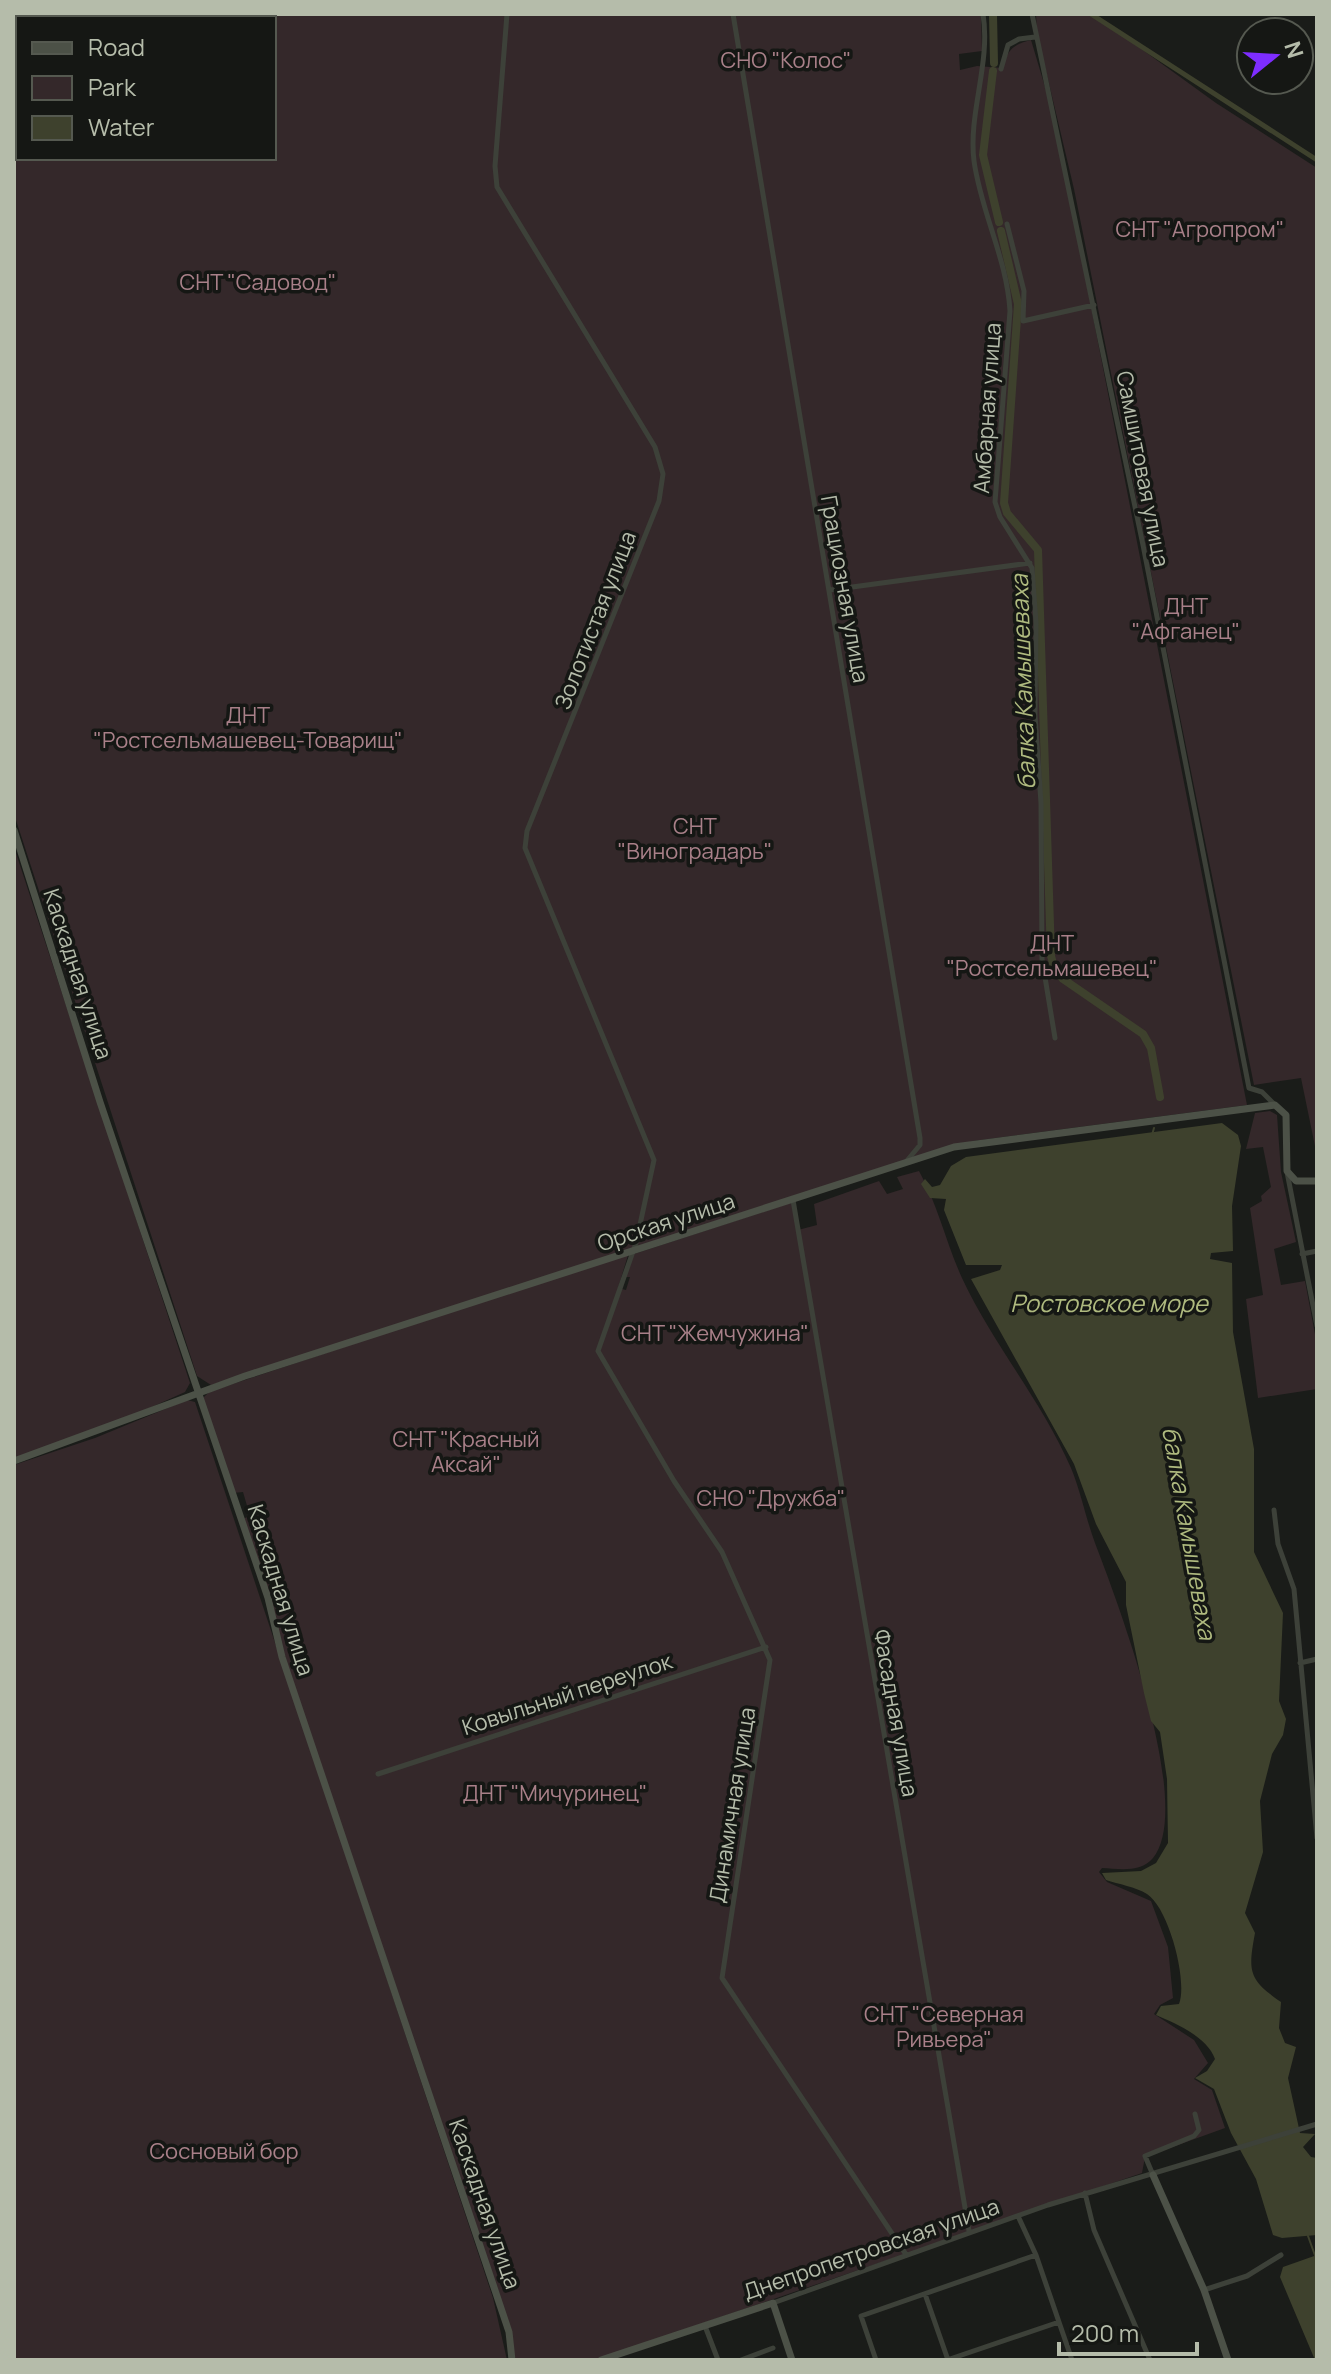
<svg xmlns="http://www.w3.org/2000/svg" width="1331" height="2374" font-family="Manrope,sans-serif">
<style>
.green{fill:#34282a;fill-rule:evenodd}
.water{fill:#3e412d}
.lines{fill:none;stroke-linecap:round;stroke-linejoin:round}
.stream{stroke:#3e412d;stroke-width:2}
.canal{stroke:#3e412d;stroke-width:5}
.river{stroke:#3e412d;stroke-width:8}
.street{stroke:#3d4139;stroke-width:5}
.secondary{stroke:#4c5147;stroke-width:7}
.labels{text-anchor:middle;dominant-baseline:central;stroke-width:7;stroke-linejoin:round;paint-order:stroke}
.park-label{font-size:22px;fill:#a98089;stroke:#151714}
.street-label{font-size:22px;fill:#b5bcaa;stroke:#151714}
.water-label{font-size:24px;font-style:italic;fill:#afba7f;stroke:#151714}
</style>
<rect width="100%" height="100%" fill="#1a1c19"/>
<path class="green" d="M14 14H981L982 51 959 54 960 70 977 66 1003 68C1008 49 1012 45 1031 40L1054 117 1247 1105 973 1141 629 1252 618 1288 626 1290 630 1277H625L634 1254 793 1202 798 1230 817 1225 814 1204 879 1181 887 1194 903 1189 897 1177 919 1171C938 1205 946 1243 962 1278 992 1343 1042 1401 1071 1468 1081 1492 1086 1519 1095 1543 1118 1603 1195 1806 1153 1858 1141 1873 1119 1869 1102 1868L1099 1872 1107 1882 1151 1901 1168 1947 1173 1998 1160 2005 1154 2014 1194 2040 1208 2063 1194 2079 1212 2090 1225 2128 1145 2157 1142 2173 595 2360H516L240 1520 250 1516 243 1492 233 1493 203 1398 209 1392 515 1290 211 1385 197 1376 14 814ZM18 18H274V158H18Z
M1036 14H1093L1216 103 1317 168V1156L1301 1078 1254 1085 1074 189 1037 33Z
M14 847 190 1383 185 1392 123 1420 14 1458Z
M1270 1111 1277 1115 1281 1172 1296 1242 1274 1249 1281 1285 1305 1281 1317 1345V1389L1258 1398 1246 1299 1263 1295 1250 1208 1262 1201 1261 1196 1271 1187 1263 1147 1246 1149 1255 1113Z
M187 1400 195 1402 493 2298 507 2360H14V1465L95 1438Z"/>
<path class="water" d="M1222 1123 1238 1135 1241 1146 1232 1206 1233 1251 1211 1253 1210 1259 1232 1263 1233 1332 1254 1449V1552L1283 1613 1279 1701 1286 1719 1283 1735 1272 1754 1260 1801 1263 1852 1245 1913 1255 1933C1248 1971 1248 1979 1281 2002L1279 2028 1285 2043 1296 2047 1288 2078 1300 2133 1315 2134 1303 2147 1311 2157 1317 2158V2235L1282 2238 1273 2235 1256 2179 1231 2133 1214 2089 1195 2078 1207 2071 1215 2059C1207 2037 1177 2024 1156 2015L1161 2006 1179 2004C1188 1982 1169 1908 1147 1894 1136 1887 1118 1884 1106 1880L1102 1873 1141 1871 1156 1863 1168 1843 1167 1779 1160 1732 1151 1721 1144 1693 1126 1605V1582L1096 1524 1074 1464 971 1279 1000 1270 1002 1265H966L944 1210 946 1199 930 1198 921 1184 925 1179 932 1187 940 1185 951 1166 966 1157Z
M1317 2255V2360H1315L1280 2277 1283 2267Z"/>
<g class="lines">
<path class="stream" d="M1152 1135 1154 1128
M1308 2236 1317 2261"/>
<path class="canal" d="M1091 14 1317 160"/>
<path class="river" d="M993 14 994 63
M993 71 983 155 999 222
M1001 231 1018 304 1004 503 1007 513 1038 550 1051 956 1054 967 1063 979 1143 1034 1151 1048 1160 1097"/>
<path class="street" d="M507 14 495 166 497 187 655 447 663 474 659 501 527 831 525 848 654 1160 636 1243 598 1351 674 1481 722 1552 770 1660 722 1978 905 2253
M733 14 920 1138V1145L905 1163
M983 14C991 63 968 113 974 161 981 212 1007 259 1010 311L995 502 1000 517 1032 568 1036 623 1035 715 1041 803 1042 959 1055 1038
M1032 14 1143 545 1249 1088 1262 1092 1275 1105
M59 18 71 14
M14 32 18 30
M1001 69 1008 45 1019 39 1035 37
M1007 224 1024 291 1023 321 1094 305
M830 590 1030 563
M1287 1172 1317 1326
M793 1200 969 2231
M1302 1254 1317 1251
M1274 1510 1278 1544 1294 1589 1317 1838
M1300 1663 1317 1659
M378 1774 766 1647
M1153 2175 1145 2156 1194 2136 1199 2130 1195 2114
M1085 2193 1094 2230 1150 2360
M1018 2216 1036 2255 1072 2360
M1204 2290 1247 2276 1281 2255
M925 2294 948 2360
M773 2303 1048 2205 1317 2124
M705 2326 718 2360
M741 2360 773 2348
M876 2360 861 2316 1036 2255
M947 2360 1059 2322"/>
<path class="secondary" d="M14 830 100 1102 268 1598 282 1657 509 2332 512 2360
M14 1461 245 1376 954 1147 1275 1105 1286 1115 1287 1171 1296 1181H1317
M1153 2175 1204 2290 1228 2360
M601 2360 773 2303 792 2360"/>
</g>
<g class="labels">
<g class="park-label">
<text x="786" y="60">СНО "Колос"</text>
<text x="1200" y="229">СНТ "Агропром"</text>
<text x="258" y="282">СНТ "Садовод"</text>
<text x="1186" y="606">ДНТ<tspan x="1186" dy="25">"Афганец"</tspan></text>
<text x="248" y="715">ДНТ<tspan x="248" dy="25">"Ростсельмашевец-Товарищ"</tspan></text>
<text x="695" y="826">СНТ<tspan x="695" dy="25">"Виноградарь"</tspan></text>
<text x="1052" y="943">ДНТ<tspan x="1052" dy="25">"Ростсельмашевец"</tspan></text>
<text x="715" y="1333">СНТ "Жемчужина"</text>
<text x="466" y="1439">СНТ "Красный<tspan x="466" dy="25">Аксай"</tspan></text>
<text x="771" y="1498">СНО "Дружба"</text>
<text x="555" y="1793">ДНТ "Мичуринец"</text>
<text x="944" y="2014">СНТ "Северная<tspan x="944" dy="25">Ривьера"</tspan></text>
<text x="224" y="2151">Сосновый бор</text>
</g>
<g class="street-label">
<text transform="translate(987 408) rotate(-86)">Амбарная улица</text>
<text transform="translate(1143 469) rotate(79)">Самшитовая улица</text>
<text transform="translate(845 589) rotate(80)">Грациозная улица</text>
<text transform="translate(595 620) rotate(-69)">Золотистая улица</text>
<text transform="translate(78 974) rotate(72)">Каскадная улица</text>
<text transform="translate(666 1222) rotate(-18)">Орская улица</text>
<text transform="translate(281 1590) rotate(73)">Каскадная улица</text>
<text transform="translate(567 1694) rotate(-18)">Ковыльный переулок</text>
<text transform="translate(896 1713) rotate(80)">Фасадная улица</text>
<text transform="translate(732 1805) rotate(-81)">Динамичная улица</text>
<text transform="translate(485 2204) rotate(71)">Каскадная улица</text>
<text transform="translate(871 2249) rotate(-19)">Днепропетровская улица</text>
</g>
<g class="water-label">
<text transform="translate(1022 682) rotate(-92)">балка Камышеваха</text>
<text x="1109" y="1302">Ростовское море</text>
<text transform="translate(1190 1533) rotate(80)">балка Камышеваха</text>
</g>
</g>
<rect width="1331" height="2374" fill="none" stroke="#b5bcaa" stroke-width="32"/>
<rect x="16" y="16" width="260" height="144" fill="#151714" stroke="#555950" stroke-width="2"/>
<rect x="32" y="42" width="40" height="12" fill="#4c5147" stroke="#555950" stroke-width="2"/>
<text x="88" y="56" font-size="24" fill="#b5bcaa">Road</text>
<rect x="32" y="76" width="40" height="24" fill="#34282a" stroke="#555950" stroke-width="2"/>
<text x="88" y="96" font-size="24" fill="#b5bcaa">Park</text>
<rect x="32" y="116" width="40" height="24" fill="#3e412d" stroke="#555950" stroke-width="2"/>
<text x="88" y="136" font-size="24" fill="#b5bcaa">Water</text>
<g transform="translate(1275 56) rotate(72)"><circle r="38" fill="#151714" stroke="#555950" stroke-width="2"/>
<path d="M0-6L14 30L0 20L-14 30Z" fill="#7e2dff"/>
<text y="-12" font-size="22" font-weight="bold" text-anchor="middle" fill="#b5bcaa">N</text>
</g>
<path d="M1059 2342v12h138v-12" fill="none" stroke="#b5bcaa" stroke-width="4"/>
<text x="1071" y="2342" font-size="24" fill="#b5bcaa" stroke="#151714" stroke-width="6" paint-order="stroke">200 m</text>
</svg>
